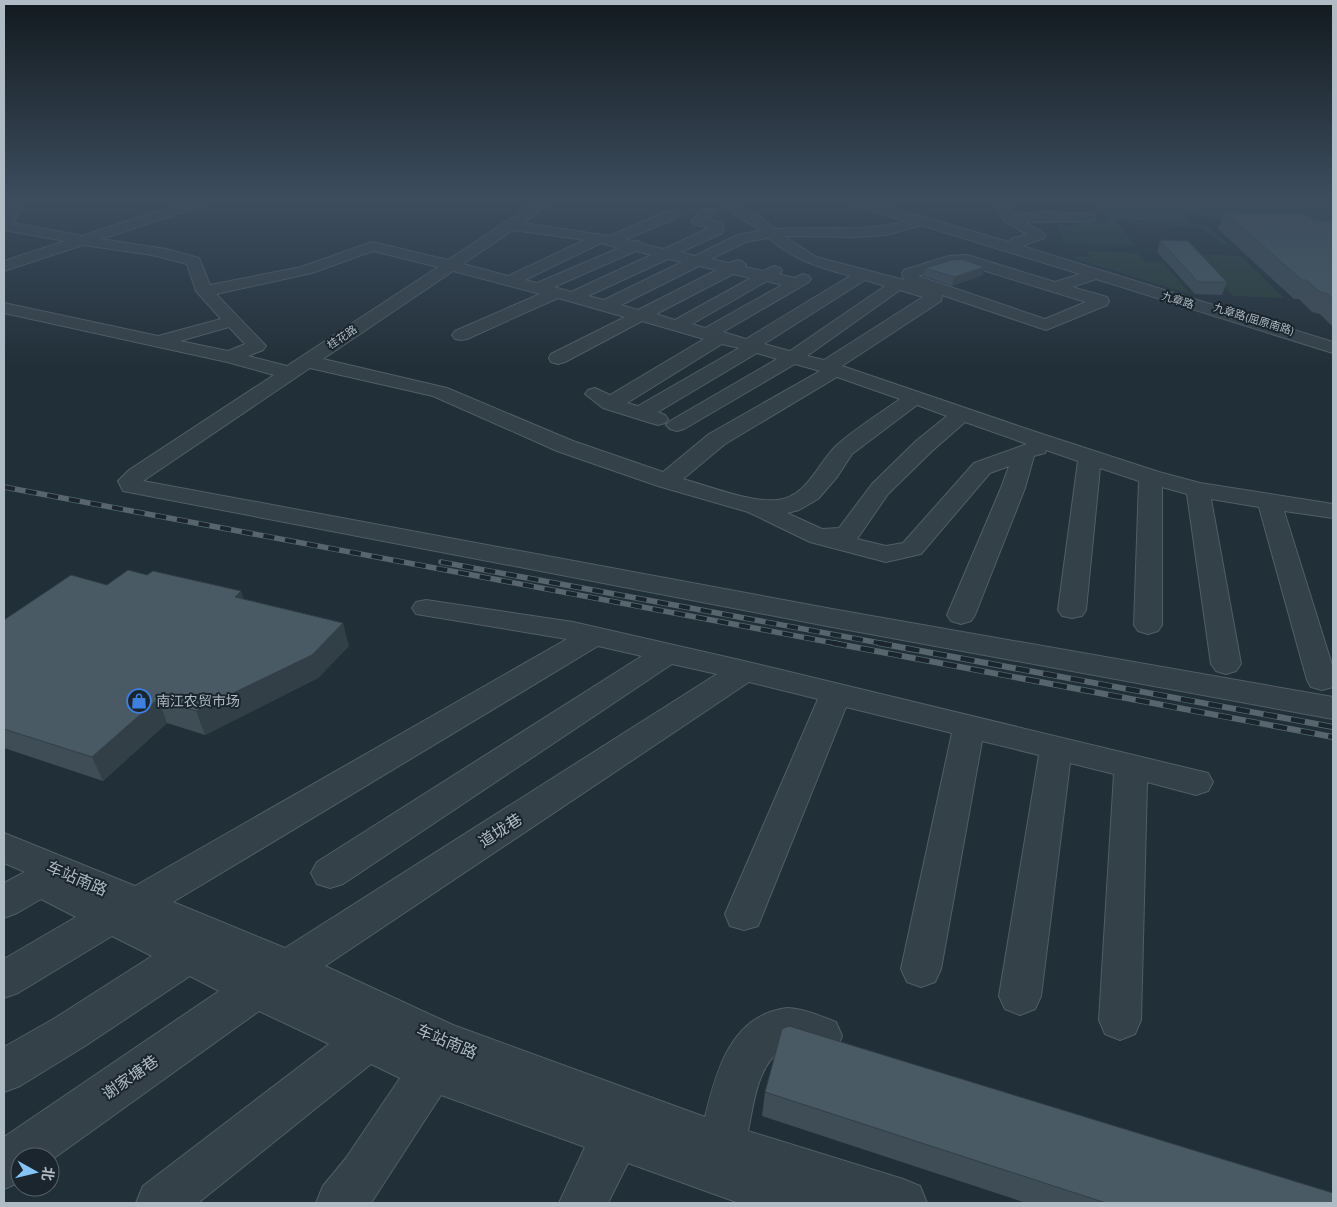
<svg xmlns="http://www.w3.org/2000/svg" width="1337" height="1207" font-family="Mulish,'Noto Sans SC',sans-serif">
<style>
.green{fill:#263d3a}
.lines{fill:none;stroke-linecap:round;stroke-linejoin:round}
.minor-casing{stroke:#525e66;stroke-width:2}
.minor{fill:#354148;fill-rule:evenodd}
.rail-far1-casing{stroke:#57656f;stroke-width:5.5}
.rail-casing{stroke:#57656f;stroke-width:6}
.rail-far1{stroke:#1a252d;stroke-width:4;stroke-dasharray:11;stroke-linecap:butt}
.rail{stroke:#1a252d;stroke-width:4.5;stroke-dasharray:14;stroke-linecap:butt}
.wall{fill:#3f4d56}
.shaded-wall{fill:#333f46}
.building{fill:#495a64;stroke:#333f46}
.labels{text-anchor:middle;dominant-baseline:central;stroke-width:4;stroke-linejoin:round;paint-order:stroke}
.far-street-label{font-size:11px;fill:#afbcc5;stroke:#1a252d}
.poi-label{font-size:14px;fill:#afbcc5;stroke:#1a252d;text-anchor:start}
.near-street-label{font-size:16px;fill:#afbcc5;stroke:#1a252d}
</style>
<rect width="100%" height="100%" fill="#212f38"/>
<path class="green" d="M1094 200H1333V256L1237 224 1195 214 1186 216 1191 223 1115 220 1134 245 1066 243 1056 225H1079L1075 219 1108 220Z
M1129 222 1206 225 1229 245 1221 244 1201 227 1132 224Z
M1087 251 1139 253 1146 262H1163L1190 294 1076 259 1074 256 1090 257Z
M1194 254 1241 256 1284 298 1233 296Z"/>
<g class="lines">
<g class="minor-casing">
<path id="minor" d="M9 200H22L24 207 13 223 82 236 192 200H212L211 203 101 239 166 249 199 258 210 285 301 267 372 242 448 260 539 200H554L523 223 609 236 668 211H678L680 214 678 217 625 240 638 241 645 245 664 249 709 228 694 224 692 221 703 209H713L715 212 708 219 722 223 724 230 722 233 681 252 695 256 737 235 760 231C747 219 728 214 717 200H732L744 209 762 218 775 229C819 226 863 233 906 221L845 203 844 200H865L1009 242 1011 239 1027 234 1005 222 992 200H1005L1014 215 1045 212 1094 214 1096 217 1094 220 1089 221 1025 222 1046 235 1044 238 1022 246 1333 342V353L1096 279 1072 287 1107 297 1109 301 1107 305 1046 330 942 295 941 301 842 366 1036 432 1159 472 1200 483 1333 504V518L1284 511 1333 668V687L1322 690 1311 687 1307 680 1259 507 1211 499 1241 664 1236 671 1226 674 1216 671 1211 664 1187 494 1162 487V625L1158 631 1148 634 1138 631 1134 625 1139 481 1100 468 1086 610 1082 616 1072 618 1062 616 1058 610 1078 461 1046 450 1045 453 1034 456 1025 488 975 615 971 621 961 624 951 621 947 615 1001 488 1009 466 990 473 921 554 886 562 810 542 748 512 658 486 557 451 433 396 310 368 143 481 832 609 1333 697V719L832 627 123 491 118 481 129 470 274 375 227 362 4 313V303L158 336 221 319 196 291 187 264 152 255 83 245 4 271V261L65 241 4 230V216L10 207ZM921 225 1080 274 1055 282 967 255 949 256 904 270 902 273 904 280 816 257 784 236 856 237 886 235ZM513 230 585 240 508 276 463 264ZM768 238C796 261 816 266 850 276L746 339 723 332 809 282 811 279 809 276 803 274 794 278 779 274 782 271 780 268 774 266 763 271 745 267 746 265 743 262 738 260 729 263 711 259 746 242ZM601 243 619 248 537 283 525 280ZM373 251 438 267 287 366 248 356 263 350 266 346 216 294 312 273ZM636 251 651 255 571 292 554 287ZM668 259 682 262 604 300 588 296ZM966 265 1086 302 1045 319 918 276 950 266ZM699 266 717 270 638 310 621 305ZM453 271 540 294 455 331 452 335 455 339 461 340 467 339 558 298 625 317 551 354 549 358 551 362 558 364 565 362 642 321 704 339 610 395 595 388 588 390 585 394 603 408 651 423 658 425 665 423 668 419 665 415 658 412 757 353 777 359 670 421 666 425 670 429 677 431 684 429 795 364 820 371 709 434 663 472 573 441 447 388 323 359ZM733 274 751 278 675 320 656 314ZM865 280 885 286 790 351 764 344ZM767 281 782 285 705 328 692 324ZM900 290 923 297 824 360 807 356ZM229 327 245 344 228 351 180 341ZM722 344 739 348 638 406 627 403ZM837 377 900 399C879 414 856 428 837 445 818 462 808 497 777 500 752 503 708 486 683 479L725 444ZM917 405 947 416 916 441 872 484 839 528 822 529 787 513 799 510 818 499 837 477 852 454ZM965 422 1027 444 974 463 903 543 886 546 857 539 888 494 932 451Z
M426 600 573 622 744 661 1208 773 1213 782 1208 791 1196 795 1147 782 1141 1020 1135 1034 1120 1040 1105 1034 1099 1020 1114 774 1070 763 1041 996 1035 1009 1020 1015 1005 1009 999 996 1039 755 982 741 941 969 935 982 921 987 907 982 901 969 952 733 846 707 758 926 744 930 730 926 725 914 818 699 749 682 325 966 453 1025 705 1117C715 1076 728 1025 773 1011 778 1010 783 1008 788 1008 804 1009 821 1016 836 1022L842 1036 836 1050 821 1056 798 1049 784 1048C757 1064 754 1103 748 1131L903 1179 920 1186 927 1203H739L628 1163 608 1203H559L585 1147 441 1095 371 1203H316L323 1186 346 1158 400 1078 371 1064 198 1203H136L143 1186 329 1044 259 1011 50 1161V1157H20V1182L4 1189V1137L219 991 190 976 85 1046 20 1086 4 1092V1047L55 1018 152 956 112 936 18 993 4 998V959L76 917 41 899 17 913 4 918V883L25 872 4 863V833L135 886 567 639 416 614 412 608 416 602ZM598 646 642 656 317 862 311 873 317 884 330 888 343 884 672 664 717 674 285 948 173 902Z"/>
</g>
<use href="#minor" class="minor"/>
<g class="rail-far1-casing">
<path id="rail-far1" d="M4 487 839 644
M441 562 885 644"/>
</g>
<g class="rail-casing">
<path id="rail" d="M833 643 1333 737
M878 643 1333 727"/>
</g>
<use href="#rail-far1" class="rail-far1"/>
<use href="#rail" class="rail"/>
</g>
<path class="wall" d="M1224 212 1315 220 1333 221V327L1320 314 1312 312 1299 299H1294L1218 229Z
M1160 240 1227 282 1222 295 1195 294 1157 252Z
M925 268 983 275 952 286 924 276Z
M147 575 241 591 243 599 349 646 318 678 205 735 167 723 103 781 4 748V620L107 585Z
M765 1092 1333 1203H1026L762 1116Z"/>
<path class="shaded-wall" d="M985 267 983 275 952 286 954 277Z
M241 591 248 614 235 597Z
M343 623 349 646 318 678 205 735 196 711Z
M158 699 167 723 103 781 92 757Z"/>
<path class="building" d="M1224 212 1306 214 1315 220 1333 221V299L1328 294 1320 292 1306 280H1302Z
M1160 240 1188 241 1227 282H1198Z
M961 259 985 267 954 277 925 268 952 260Z
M128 570 147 575 153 571 241 591 235 597 343 623 312 655 196 711 158 699 92 757 4 729V620L71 575 107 585Z
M789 1026 1333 1193V1203H1106L765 1092 782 1029Z"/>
<linearGradient id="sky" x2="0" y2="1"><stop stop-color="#121a1f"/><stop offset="0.54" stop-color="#3d4d5e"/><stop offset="1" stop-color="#3d4d5e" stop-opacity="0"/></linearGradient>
<rect width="1337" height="369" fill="url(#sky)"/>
<defs>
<g id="shop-ring" transform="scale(1.25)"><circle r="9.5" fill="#1a252d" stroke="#3f7fe0" stroke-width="1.5"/><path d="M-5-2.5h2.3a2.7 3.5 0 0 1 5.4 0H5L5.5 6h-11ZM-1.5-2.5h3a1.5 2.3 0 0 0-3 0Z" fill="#3f7fe0"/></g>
</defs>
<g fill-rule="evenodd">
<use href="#shop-ring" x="139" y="701"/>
</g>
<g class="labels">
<g class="far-street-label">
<text transform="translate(1178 300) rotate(17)">九章路</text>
<text transform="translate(1254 319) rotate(17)">九章路(屈原南路)</text>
<text transform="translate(342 337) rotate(-34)">桂花路</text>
</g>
<g class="poi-label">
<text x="156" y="701">南江农贸市场</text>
</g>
<g class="near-street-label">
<text transform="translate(500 830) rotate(-33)">道垅巷</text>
<text transform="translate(77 878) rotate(23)">车站南路</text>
<text transform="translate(447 1041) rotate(23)">车站南路</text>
<text transform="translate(130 1077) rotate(-35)">谢家塘巷</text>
</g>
</g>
<rect width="1337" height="1207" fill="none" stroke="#afbcc5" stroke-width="10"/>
<g transform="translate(35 1172) rotate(98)"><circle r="24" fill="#1a252d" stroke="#56616a"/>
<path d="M0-4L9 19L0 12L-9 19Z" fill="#85c4f5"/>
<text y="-8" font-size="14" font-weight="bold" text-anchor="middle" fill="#afbcc5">北</text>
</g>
</svg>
